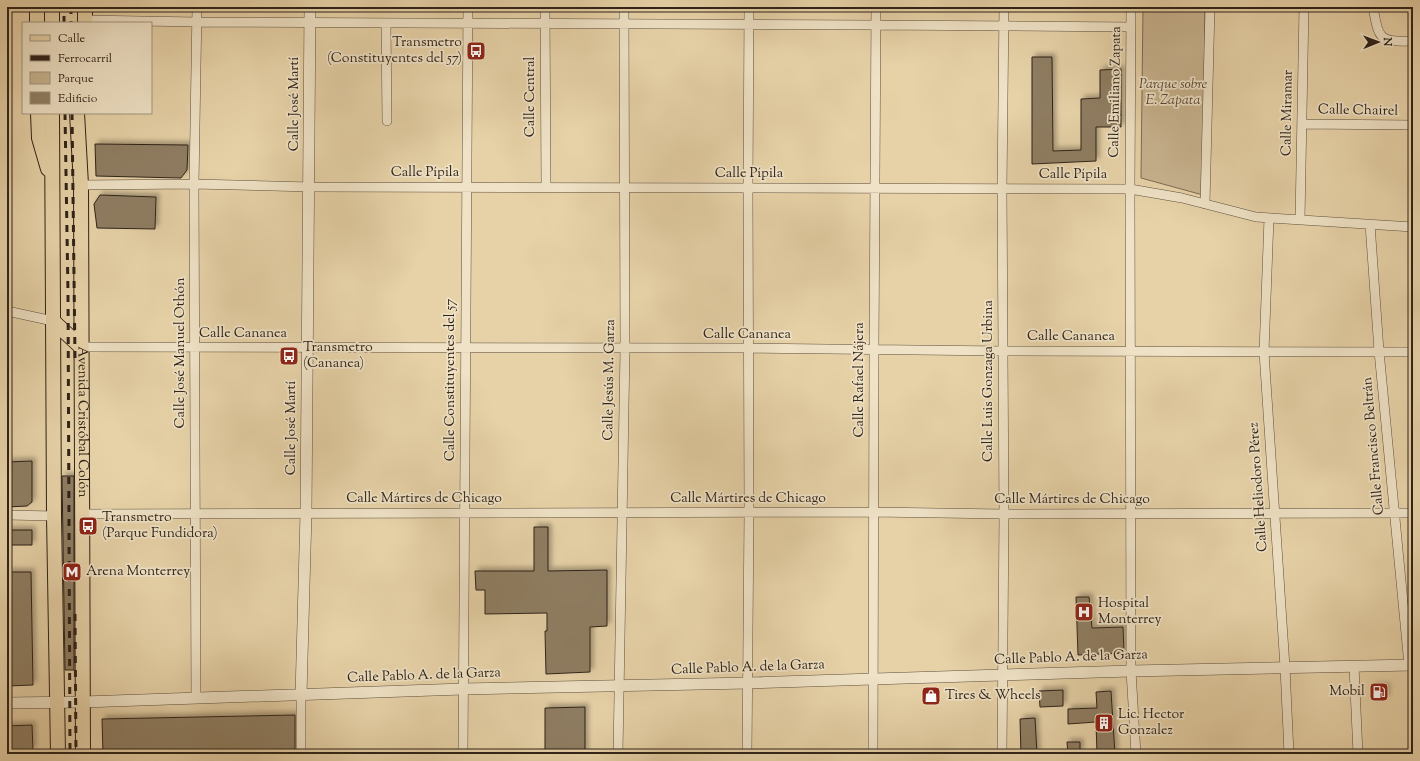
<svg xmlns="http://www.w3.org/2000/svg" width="1420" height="761" font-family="'Sorts Mill Goudy',serif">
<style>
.green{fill:#c8b490;stroke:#7c6c54}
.building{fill:#8f7e63;stroke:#2f2319;filter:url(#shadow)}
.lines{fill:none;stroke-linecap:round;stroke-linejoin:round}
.minor-casing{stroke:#5d4f3d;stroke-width:10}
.tertiary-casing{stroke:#5d4f3d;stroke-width:12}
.primary-casing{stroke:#2f2319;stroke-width:16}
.minor{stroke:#efe2c6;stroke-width:9}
.tertiary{stroke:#efe2c6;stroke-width:11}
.primary{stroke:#e7d2a8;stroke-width:14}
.rail{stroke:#2f2319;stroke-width:3;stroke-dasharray:7 7;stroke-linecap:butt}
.labels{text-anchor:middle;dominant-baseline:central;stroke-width:3.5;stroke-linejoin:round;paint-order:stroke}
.poi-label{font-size:14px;fill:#2f2319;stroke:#efe2c6;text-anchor:start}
.park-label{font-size:14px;font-style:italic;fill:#554737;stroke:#efe2c6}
.street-label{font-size:14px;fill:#2f2319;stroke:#efe2c6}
</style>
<defs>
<filter id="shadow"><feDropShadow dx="3.5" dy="-3.5" stdDeviation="2" flood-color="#0004"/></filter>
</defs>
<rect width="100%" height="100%" fill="#e7d2a8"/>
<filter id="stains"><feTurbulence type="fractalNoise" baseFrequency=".005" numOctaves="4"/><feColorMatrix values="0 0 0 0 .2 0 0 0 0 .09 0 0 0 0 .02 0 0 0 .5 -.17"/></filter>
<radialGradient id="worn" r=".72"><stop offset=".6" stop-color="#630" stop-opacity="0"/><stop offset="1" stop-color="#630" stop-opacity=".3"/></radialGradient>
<path class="green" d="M1143 7H1205L1203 195 1141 178Z"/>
<path class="building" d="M1032 57H1052L1053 151 1081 150V99L1100 98V70L1121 69V127H1096V161L1032 164Z
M95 144 188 145 187 170 181 178 96 176Z
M100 195 156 197 155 229 97 228 94 204Z
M32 461V502L27 506 7 507V462Z
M62 476H74V670H65Z
M534 527H548V571L607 570V626L590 627V672L546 674 545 631H547V613L485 614V590H476L475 571H534Z
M7 530H32V545H7Z
M7 572H31L33 685 7 686Z
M1076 597H1089L1092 628 1123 627 1124 653 1078 655Z
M1386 686V698L1373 699 1372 687Z
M1063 690V706L1040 707 1039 691Z
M1111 691 1115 754H1097L1096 722 1068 724V709L1097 708 1096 692Z
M585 707V754H545V708Z
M295 715V754H103L102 719Z
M1035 718 1037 754H1021L1020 719Z
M32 725 33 750 7 751V726Z
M1067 742H1080V754H1068Z"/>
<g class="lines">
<g class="minor-casing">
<path id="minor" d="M545 7 546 187
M1131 7 1130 189 1131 671 1136 754
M1373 7C1379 40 1379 42 1413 41
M85 20 197 22 877 25 1131 27
M386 23 387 121
M1302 124 1413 125
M81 185 194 184 310 187 1130 189 1182 198 1256 217 1413 227
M1205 204 1210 7
M1269 218 1264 352 1285 667 1289 754
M1300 219 1304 7
M1370 224 1379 351 1409 665
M7 311 53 321
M81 347 748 348 1004 351 1413 352
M82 514 874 512 1004 514 1413 513
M7 515 54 516
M1354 666 1358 754
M301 695V754
M196 698 194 184 197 7
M463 754 468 7
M618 754 625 349 624 7
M747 754 749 512 748 187 749 7
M873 754 874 349 876 7
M1002 754 1004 514 1002 189 1004 7"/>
</g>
<g class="tertiary-casing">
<path id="tertiary" d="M301 695 306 513 310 7
M7 703 83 702 463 689 748 683 1131 671 1413 665"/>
</g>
<g class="primary-casing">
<g id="primary">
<path d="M37 7V23"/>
<path d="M52 7V23"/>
<path d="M85 23V7"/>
<path d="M38 113 39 138 48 169"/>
<path d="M52 113 54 516 58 754"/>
<path id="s1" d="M77 113 81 185 83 754"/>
<path d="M53 321 81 347"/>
</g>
</g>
<use href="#minor" class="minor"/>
<use href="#tertiary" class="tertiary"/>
<use href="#primary" class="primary"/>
<path class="rail" d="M71 7V23
M64 23V7
M65 113 68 293 70 754
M72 113 75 358
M75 614 76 754"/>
</g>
<defs>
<g id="bus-square" transform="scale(1)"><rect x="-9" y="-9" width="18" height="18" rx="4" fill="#8f2418" stroke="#efe2c6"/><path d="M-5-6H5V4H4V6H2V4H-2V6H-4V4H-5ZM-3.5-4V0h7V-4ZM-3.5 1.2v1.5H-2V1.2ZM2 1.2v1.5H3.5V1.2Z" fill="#fff"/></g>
<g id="metro-square" transform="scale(1)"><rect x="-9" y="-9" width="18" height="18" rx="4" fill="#8f2418" stroke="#efe2c6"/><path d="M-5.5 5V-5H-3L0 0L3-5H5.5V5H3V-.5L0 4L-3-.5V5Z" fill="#fff"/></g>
<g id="hospital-square" transform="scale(1)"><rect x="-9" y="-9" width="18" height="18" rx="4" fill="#8f2418" stroke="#efe2c6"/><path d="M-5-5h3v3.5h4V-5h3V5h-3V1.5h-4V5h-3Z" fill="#fff"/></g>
<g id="fuel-square" transform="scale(1)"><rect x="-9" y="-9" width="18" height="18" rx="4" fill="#8f2418" stroke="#efe2c6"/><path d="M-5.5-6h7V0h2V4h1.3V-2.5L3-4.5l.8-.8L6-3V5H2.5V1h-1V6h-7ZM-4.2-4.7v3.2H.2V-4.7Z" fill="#fff"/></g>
<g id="shop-square" transform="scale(1)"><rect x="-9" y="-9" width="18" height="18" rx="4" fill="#8f2418" stroke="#efe2c6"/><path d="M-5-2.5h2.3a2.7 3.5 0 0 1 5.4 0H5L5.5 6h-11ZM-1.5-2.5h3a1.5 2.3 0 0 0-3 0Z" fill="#fff"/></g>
<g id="building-square" transform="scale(1)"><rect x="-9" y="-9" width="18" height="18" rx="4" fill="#8f2418" stroke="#efe2c6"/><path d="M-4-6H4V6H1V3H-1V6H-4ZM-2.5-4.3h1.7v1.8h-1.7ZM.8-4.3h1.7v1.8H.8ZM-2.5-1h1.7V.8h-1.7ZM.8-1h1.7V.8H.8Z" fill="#fff"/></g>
</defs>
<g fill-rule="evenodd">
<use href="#bus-square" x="476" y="51"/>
<use href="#bus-square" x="289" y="356"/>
<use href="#bus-square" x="88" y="526"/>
<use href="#metro-square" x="72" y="572"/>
<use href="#hospital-square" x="1084" y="612"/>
<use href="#fuel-square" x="1379" y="692"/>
<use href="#shop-square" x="931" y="696"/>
<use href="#building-square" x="1104" y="723"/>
</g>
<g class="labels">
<g class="poi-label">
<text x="462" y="43" text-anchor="end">Transmetro<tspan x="462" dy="16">(Constituyentes del 57)</tspan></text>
<text x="303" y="348">Transmetro<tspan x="303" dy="16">(Cananea)</tspan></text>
<text x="102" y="518">Transmetro<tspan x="102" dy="16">(Parque Fundidora)</tspan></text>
<text x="86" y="572">Arena Monterrey</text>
<text x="1098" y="604">Hospital<tspan x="1098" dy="16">Monterrey</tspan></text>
<text x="1365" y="692" text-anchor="end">Mobil</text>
<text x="945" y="696">Tires &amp; Wheels</text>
<text x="1118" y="715">Lic. Hector<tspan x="1118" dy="16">Gonzalez</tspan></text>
</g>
<g class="park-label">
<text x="1173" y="85">Parque sobre<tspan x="1173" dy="16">E. Zapata</tspan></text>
</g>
<g class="street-label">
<text transform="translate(1116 92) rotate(-89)">Calle Emiliano Zapata</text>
<text transform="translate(531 97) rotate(-90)">Calle Central</text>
<text transform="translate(295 104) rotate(-90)">Calle José Martí</text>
<text transform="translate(1358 111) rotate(1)">Calle Chairel</text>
<text transform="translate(1288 113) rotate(-89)">Calle Miramar</text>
<text x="425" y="173">Calle Pípila</text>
<text x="749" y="174">Calle Pípila</text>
<text x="1073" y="175">Calle Pípila</text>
<text x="243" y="334">Calle Cananea</text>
<text x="747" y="335">Calle Cananea</text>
<text x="1071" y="337">Calle Cananea</text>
<text transform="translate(181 353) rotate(-90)">Calle José Manuel Othón</text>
<text transform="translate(451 380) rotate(-90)">Calle Constituyentes del 57</text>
<text transform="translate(610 380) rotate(-89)">Calle Jesús M. Garza</text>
<text transform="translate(860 380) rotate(-90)">Calle Rafael Nájera</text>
<text transform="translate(989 381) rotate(-90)">Calle Luis Gonzaga Urbina</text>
<text stroke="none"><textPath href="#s1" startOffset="309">Avenida Cristóbal Colón</textPath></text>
<text transform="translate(292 428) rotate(-90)">Calle José Martí</text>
<text transform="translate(1374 446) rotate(-95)">Calle Francisco Beltrán</text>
<text transform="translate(1259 487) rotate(-94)">Calle Heliodoro Pérez</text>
<text x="424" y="499">Calle Mártires de Chicago</text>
<text x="748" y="499">Calle Mártires de Chicago</text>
<text x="1072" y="500">Calle Mártires de Chicago</text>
<text transform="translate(1071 658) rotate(-2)">Calle Pablo A. de la Garza</text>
<text transform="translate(748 668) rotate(-2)">Calle Pablo A. de la Garza</text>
<text transform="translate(424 676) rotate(-2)">Calle Pablo A. de la Garza</text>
</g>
</g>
<rect width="1420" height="761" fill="none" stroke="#e7d2a8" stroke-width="24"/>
<rect x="8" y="8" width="1404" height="745" fill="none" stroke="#2f2319" stroke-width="2"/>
<rect x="12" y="12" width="1396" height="737" fill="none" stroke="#2f2319"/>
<rect x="22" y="22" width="130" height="92" fill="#efe2c6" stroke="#a29681"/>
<rect x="30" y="35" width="20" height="6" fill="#e7d2a8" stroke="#a29681"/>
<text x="58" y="42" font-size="12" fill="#2f2319">Calle</text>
<rect x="30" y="55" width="20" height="6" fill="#2f2319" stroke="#a29681"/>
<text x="58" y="62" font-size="12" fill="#2f2319">Ferrocarril</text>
<rect x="30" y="72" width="20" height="12" fill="#c8b490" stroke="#a29681"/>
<text x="58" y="82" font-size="12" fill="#2f2319">Parque</text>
<rect x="30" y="92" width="20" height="12" fill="#8f7e63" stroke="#a29681"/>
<text x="58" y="102" font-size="12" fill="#2f2319">Edificio</text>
<g transform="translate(1378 42) rotate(89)" stroke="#efe2c6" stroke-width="3" paint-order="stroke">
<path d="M0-3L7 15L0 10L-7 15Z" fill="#2f2319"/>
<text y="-6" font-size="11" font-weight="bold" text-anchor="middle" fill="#2f2319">N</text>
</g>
<rect width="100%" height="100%" filter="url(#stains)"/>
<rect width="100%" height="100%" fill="url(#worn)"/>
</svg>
